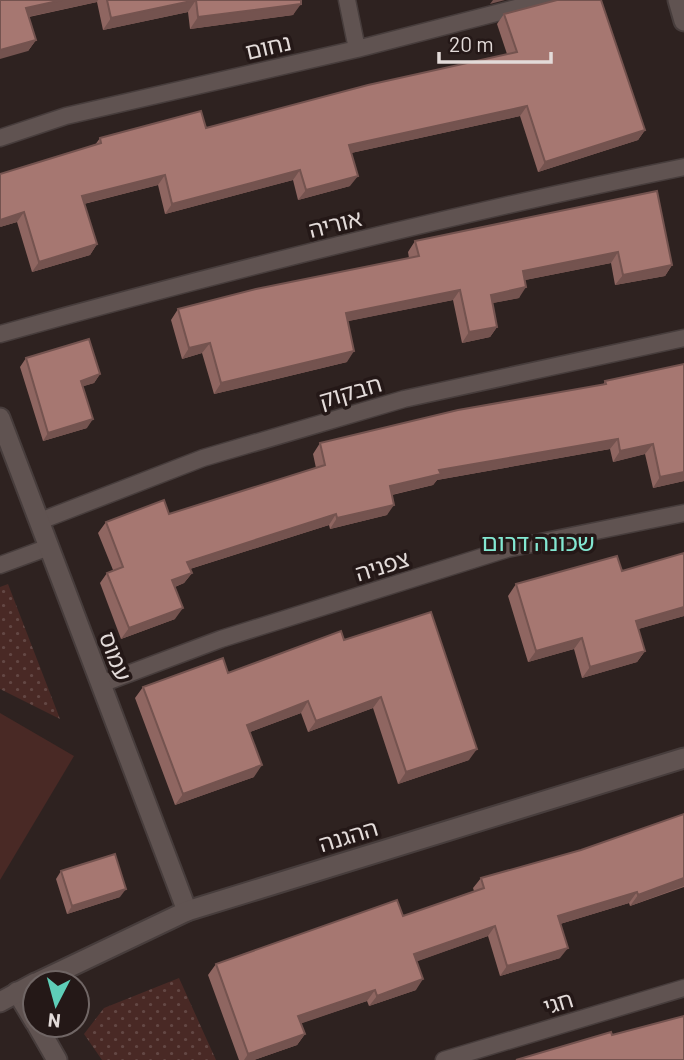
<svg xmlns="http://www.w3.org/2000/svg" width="684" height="1060" font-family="Barlow,'Noto Sans Hebrew',sans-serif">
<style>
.park{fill:url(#park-dots)}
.pitch{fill:#492925}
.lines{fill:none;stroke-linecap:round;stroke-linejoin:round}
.service-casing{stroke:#473d3c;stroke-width:19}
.minor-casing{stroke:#473d3c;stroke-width:23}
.tertiary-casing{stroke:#473d3c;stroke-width:23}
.service{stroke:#605351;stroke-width:16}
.minor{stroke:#605351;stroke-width:19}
.tertiary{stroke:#605351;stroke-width:19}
.wall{fill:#8f6661}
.shaded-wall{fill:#74534f}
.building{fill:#a67771;stroke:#74534f;stroke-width:2}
.labels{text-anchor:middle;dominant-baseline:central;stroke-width:7;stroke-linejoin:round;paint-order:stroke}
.street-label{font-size:23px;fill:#e3dbd9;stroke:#241817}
.neighbourhood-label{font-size:24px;fill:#83e8d2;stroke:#241817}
</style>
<defs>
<pattern id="park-dots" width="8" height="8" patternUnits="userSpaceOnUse" patternTransform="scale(1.75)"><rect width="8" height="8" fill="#492925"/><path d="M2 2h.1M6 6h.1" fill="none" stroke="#634744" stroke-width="1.8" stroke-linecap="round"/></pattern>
</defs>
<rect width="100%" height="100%" fill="#2e2220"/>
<path class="park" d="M8 584 60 719 0 689V587Z
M179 978 216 1060H102L84 1034 104 1008Z"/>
<path class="pitch" d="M0 713 74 756 0 880Z"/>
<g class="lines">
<g class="service-casing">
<path id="service" d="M347 0 357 49
M0 138 66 116 357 49 547 0
M0 334C226 271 454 214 684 167
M40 521 203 458 404 399 684 338
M0 565 49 547
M101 684 221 639 507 549 684 513
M444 1060 684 988"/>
</g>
<g class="minor-casing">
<path id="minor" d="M678 0 684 21
M0 418 187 911
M17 992 35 1022
M37 1025 57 1060"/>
</g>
<g class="tertiary-casing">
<path id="tertiary" d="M36 983 187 911 684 758
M0 1002 35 983"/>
</g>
<use href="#service" class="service"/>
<use href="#minor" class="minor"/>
<use href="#tertiary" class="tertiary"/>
</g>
<path class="wall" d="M0 0H301L293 15 190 29 188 12 103 30 97 2 29 17 36 40 28 51Z
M504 14 645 130 638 140 538 172 520 116 351 153 350 186 298 200 293 180 165 214 158 185 84 204 97 244 90 255 32 272 17 222 0 227 95 145 100 138 206 128 507 54 497 24Z
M657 191 672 265 665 276 615 285 611 263 525 280 519 298 492 303 497 327 490 337 462 343 453 300 348 321 347 362 214 394 202 353 182 359 171 320 178 309 409 258 408 252 415 241Z
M26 358 100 374 94 383 83 386 87 428 43 441 20 367Z
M605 381 684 481 653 488 645 454 613 462 610 449 437 480 433 485 392 495 387 515 330 529 329 525 190 569 192 573 184 583 175 587V619L121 639 100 583 107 573 113 570 98 533 106 522 169 514 316 468 313 454 320 443 603 385Z
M684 553V616L638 629 645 651 637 662 582 678 574 649 528 662 508 596 516 584 622 571Z
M344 640 469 760 398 784 373 708 308 732 301 713 250 732 254 777 175 805 135 698 143 687 228 673Z
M684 814V887L630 906 629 903 560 924V958L500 976 488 936 417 961 416 990 369 1006 367 1001 301 1023 305 1034 297 1045 254 1060H239L208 975 216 964 403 916 474 891 473 888 481 878 581 850Z
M61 871 120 897 67 914 56 879Z"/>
<path class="shaded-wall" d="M62 0H98L97 2 18 19 26 8Z
M196 0 188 12 103 30 111 18Z
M493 0H505L490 4Z
M301 4 293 15 190 29 198 17Z
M36 40 28 51 0 59V50Z
M527 106 520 116 342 155 349 145Z
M645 130 638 140 538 172 545 162Z
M300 170 293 180 165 214 172 204Z
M165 175 158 185 75 206 82 196Z
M358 176 350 186 298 200 306 190Z
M24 212 17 222 0 227V220Z
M97 244 90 255 32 272 39 262Z
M618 252 611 263 515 282 523 271Z
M672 265 665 276 615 285 623 275Z
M526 287 519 298 483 305 491 295Z
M460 290 453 300 339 323 346 313Z
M497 327 490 337 462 343 469 332Z
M210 343 202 353 182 359 189 348Z
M354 351 347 362 214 394 221 383Z
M100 374 94 383 75 389 81 381Z
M93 419 87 428 43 441 48 433Z
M618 439 610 449 437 480 433 485 382 497 390 486 439 470Z
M653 444 645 454 613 462 620 451Z
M684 472V481L653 488 660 477Z
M394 505 387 515 330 529 337 518Z
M336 514 329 525 180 572 187 562Z
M192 573 184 583 164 591 172 580Z
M684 607V616L628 632 636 621Z
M183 608 175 619 121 639 129 628Z
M582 638 574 649 528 662 536 651Z
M645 651 637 662 582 678 590 667Z
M381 697 373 708 308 732 316 721Z
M308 701 301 713 239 736 247 725Z
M477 749 469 760 398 784 406 772Z
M262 765 254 777 175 805 183 794Z
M684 878V886L630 906 638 895Z
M126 889 120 897 67 914 72 906Z
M637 892 629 903 550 927 558 916Z
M495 926 488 936 407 965 414 954Z
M568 948 560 958 500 976 507 966Z
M423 979 416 990 369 1006 377 996Z
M375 990 367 1001 291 1027 298 1016Z
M305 1034 297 1045 254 1060H244L248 1054Z"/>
<path class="building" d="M0 0H62L26 8 36 40 0 50Z
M107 0H301V4L198 17 196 0 111 18Z
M557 0H601L645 130 545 162 527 106 349 145 358 176 306 190 300 170 172 204 165 175 82 196 97 244 39 262 24 212 0 220V174L101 143 100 138 201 111 206 128 368 85 517 52 504 14Z
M657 191 672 265 623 275 618 252 523 271 526 287 491 295 497 327 469 332 460 290 346 313 354 351 221 383 210 343 189 348 178 309 256 289 419 256 415 241Z
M89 339 100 374 81 381 93 419 48 433 26 358Z
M684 364V472L660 477 653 444 620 451 618 439 439 470 441 474 390 486 394 505 337 518 336 514 187 562 192 573 172 580 183 608 129 628 107 573 123 567 106 522 164 500 169 514 325 465 320 443 458 410 606 384 605 381Z
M684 553V607L636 621 645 651 590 667 582 638 536 651 516 584 617 556 622 571Z
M431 612 477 749 406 772 381 697 316 721 308 701 247 725 262 765 183 794 143 687 223 658 228 673 341 631 344 640Z
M684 814V878L638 895 637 892 558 916 568 948 507 966 495 926 414 954 423 979 377 996 375 990 298 1016 305 1034 248 1054 216 964 397 900 403 916 484 888 481 878 581 850Z
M115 854 126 889 72 906 61 871Z
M684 1016V1060H516L611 1032 612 1035Z"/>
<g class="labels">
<g class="street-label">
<text transform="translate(268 46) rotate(-13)">נחום</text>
<text transform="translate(335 223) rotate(-14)">אוריה</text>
<text transform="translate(350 391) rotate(-16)">חבקוק</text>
<text transform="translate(382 565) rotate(-17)">צפניה</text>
<text transform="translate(116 656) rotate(69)">עמוס</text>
<text transform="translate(348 835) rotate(-17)">ההגנה</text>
<text transform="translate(558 1002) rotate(-17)">חגי</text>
</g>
<g class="neighbourhood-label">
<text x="538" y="541">שכונה דרום</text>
</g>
</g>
<g transform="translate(56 1004) rotate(186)"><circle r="33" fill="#241817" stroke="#706665" stroke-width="2"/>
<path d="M0-5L12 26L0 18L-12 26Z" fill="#5eceb8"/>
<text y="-10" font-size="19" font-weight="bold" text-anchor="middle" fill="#e3dbd9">N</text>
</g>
<path d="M439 52v10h112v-10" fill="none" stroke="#e3dbd9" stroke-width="3.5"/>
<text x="449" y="52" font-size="21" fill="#e3dbd9" stroke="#241817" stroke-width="5" paint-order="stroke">20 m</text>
</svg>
